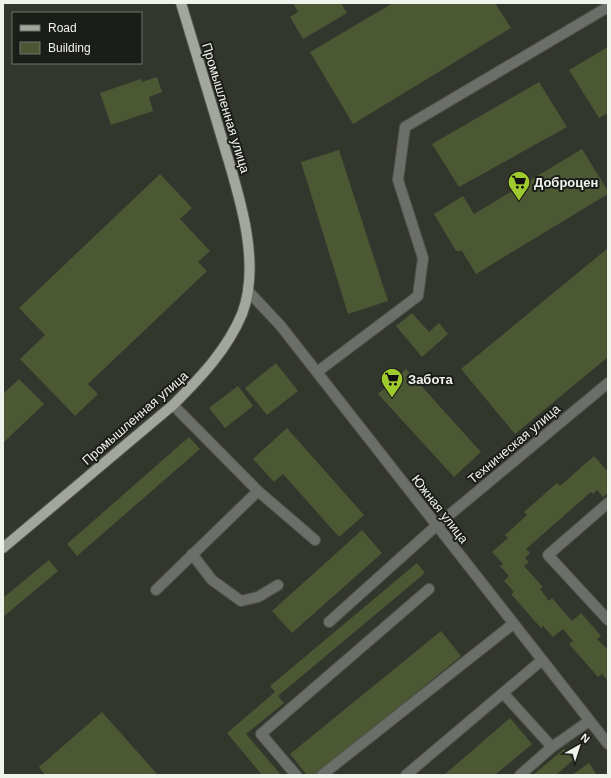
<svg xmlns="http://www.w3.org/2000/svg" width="611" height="778" font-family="Arial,sans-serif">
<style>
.building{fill:#4b5833}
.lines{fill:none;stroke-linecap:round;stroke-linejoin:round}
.minor-casing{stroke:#51544c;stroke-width:12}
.major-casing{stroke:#51544c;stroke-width:12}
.minor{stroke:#6c6e69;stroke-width:10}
.major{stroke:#a2a69c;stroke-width:10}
.labels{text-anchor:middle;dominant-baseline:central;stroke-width:4;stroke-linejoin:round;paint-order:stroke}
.street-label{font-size:13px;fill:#f0f2ec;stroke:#1b1d19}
.poi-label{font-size:13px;font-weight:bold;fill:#f0f2ec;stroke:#1b1d19;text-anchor:start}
</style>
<rect width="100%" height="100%" fill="#33362d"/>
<path class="building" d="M293 3H341L347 13 303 39 290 17 298 12Z
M393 3H495L511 28 353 124 310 52Z
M608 47V113L599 118 569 70Z
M157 77 162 92 149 97 153 111 111 125 100 93 141 79 142 82Z
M539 82 567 127 459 187 432 144Z
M582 149 608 191V194L476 274 462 251H456L434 214 463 196 474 214Z
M339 150 388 301 348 314 301 162Z
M160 174 192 208 180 219 210 251 198 262 207 271 88 384 98 394 75 416 20 359 45 335 19 308Z
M608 248V357L515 434 461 369Z
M412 313 429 332 439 323 448 334 422 357 396 326Z
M276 363 298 391 267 415 245 388Z
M406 369 481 452 454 477 378 394Z
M19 379 44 404 3 443V394Z
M238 386 253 406 225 428 209 408Z
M287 428 364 515 339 537 283 474 274 482 253 459Z
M189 437 200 449 77 556 67 544Z
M594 456 608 472V493L603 497 597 490 593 494 591 492 526 549 530 553 525 558 529 562 524 566 543 587 540 589 549 601 552 598 572 621 581 613 601 636 597 639 607 649 608 648V681L602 674 598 677 569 644 573 641 563 629 553 637 543 626 541 628 511 594 514 592 504 581 509 576 500 566 503 564 492 552 508 538 505 535 527 515 524 512 557 483 560 486Z
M362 530 382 553 292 633 272 611Z
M49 560 58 571 3 617V598Z
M417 563 425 573 278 696 284 703 246 734 281 775H262L227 733 275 692 270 686Z
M441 631 461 656 316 775H307L290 754Z
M102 712 158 775H45L39 767Z
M510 718 532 744 495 775H444Z
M564 749 573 760 556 775H533Z
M589 763 597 775H572Z"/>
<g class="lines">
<g class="minor-casing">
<path id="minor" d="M248 291 280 325 608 744
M317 372 418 296 423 258 398 180 405 127 608 7
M173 405 258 491 315 540
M608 503 548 555 608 620
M192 554 212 580 241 601 258 597 278 585
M156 590 258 491
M329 622 436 526 608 383
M503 693 552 747 589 721
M296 775 261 734 429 589
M322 775 513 624
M406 775 542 660
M520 775 552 747"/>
</g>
<g class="major-casing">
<path id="major" d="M3 548 173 405C200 378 227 350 242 314 264 257 233 178 217 122 205 82 193 43 181 3"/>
</g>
<use href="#minor" class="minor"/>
<use href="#major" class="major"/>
</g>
<defs>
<g id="supermarket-pin" transform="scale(1.15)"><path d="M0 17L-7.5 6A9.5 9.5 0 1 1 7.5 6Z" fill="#9fca2e" stroke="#1b1d19"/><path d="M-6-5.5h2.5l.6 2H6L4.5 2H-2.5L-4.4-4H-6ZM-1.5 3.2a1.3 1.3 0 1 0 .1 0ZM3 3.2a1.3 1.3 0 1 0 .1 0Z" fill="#111"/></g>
</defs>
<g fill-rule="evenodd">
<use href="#supermarket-pin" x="519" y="182"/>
<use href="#supermarket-pin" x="392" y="379"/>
</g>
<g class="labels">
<g class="street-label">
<text transform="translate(226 108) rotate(73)">Промышленная улица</text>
<text transform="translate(135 418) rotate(-41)">Промышленная улица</text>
<text transform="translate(514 444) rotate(-40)">Техническая улица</text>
<text transform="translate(440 509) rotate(52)">Южная улица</text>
</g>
<g class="poi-label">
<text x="534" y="182">Доброцен</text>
<text x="408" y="379">Забота</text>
</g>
</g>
<rect width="611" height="778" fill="none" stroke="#f0f2ec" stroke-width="8"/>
<rect x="12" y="12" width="130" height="52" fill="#1b1d19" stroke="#70726d"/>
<rect x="20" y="25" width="20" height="6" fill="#a2a69c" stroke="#70726d"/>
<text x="48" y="32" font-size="12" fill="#f0f2ec">Road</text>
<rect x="20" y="42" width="20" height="12" fill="#4b5833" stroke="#70726d"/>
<text x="48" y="52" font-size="12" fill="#f0f2ec">Building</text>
<g transform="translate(579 746) rotate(39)" stroke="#1b1d19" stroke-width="3" paint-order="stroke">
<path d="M0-3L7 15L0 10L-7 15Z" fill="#f0f2ec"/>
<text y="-6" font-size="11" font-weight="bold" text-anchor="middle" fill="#f0f2ec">N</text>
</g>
</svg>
